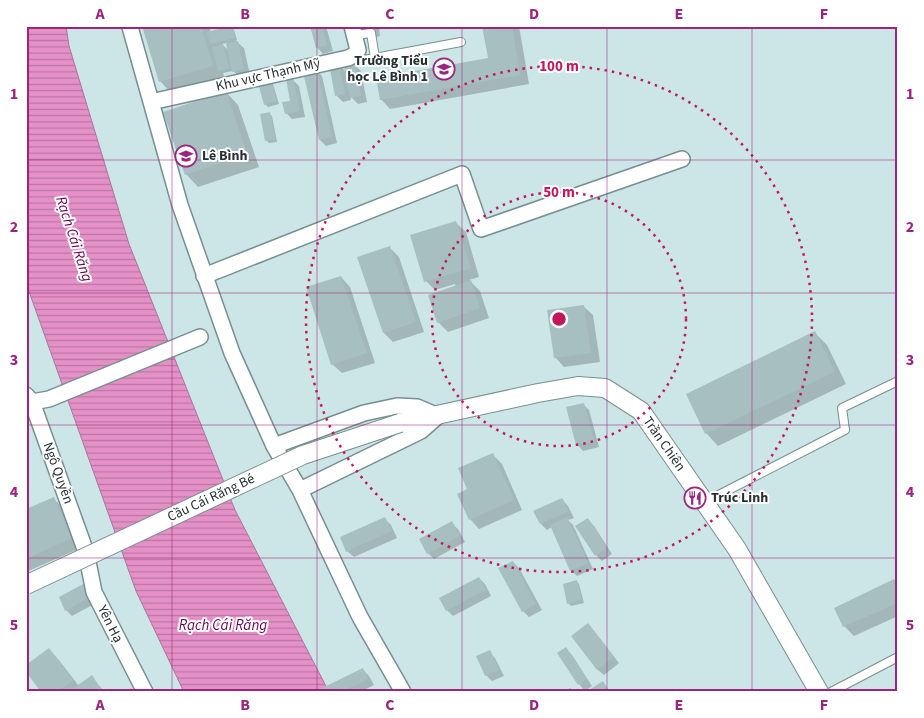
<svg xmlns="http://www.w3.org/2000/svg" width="924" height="718" font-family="'Source Sans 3',sans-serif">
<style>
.water{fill:url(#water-rules);stroke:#ac749b}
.shadow{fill:#0003;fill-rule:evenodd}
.building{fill:#a7bfc1}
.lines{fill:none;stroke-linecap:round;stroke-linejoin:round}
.service-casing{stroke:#788f91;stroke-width:10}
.minor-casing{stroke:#788f91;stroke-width:18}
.tertiary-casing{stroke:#788f91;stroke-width:20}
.service{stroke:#fff;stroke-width:8}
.minor{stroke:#fff;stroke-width:15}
.tertiary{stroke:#fff;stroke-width:18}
.tertiary-bridge-casing{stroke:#788f91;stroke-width:20;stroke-linecap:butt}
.tertiary-bridge{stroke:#fff;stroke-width:18}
.grid{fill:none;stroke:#9d247d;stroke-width:1;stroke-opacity:0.55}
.ring{fill:none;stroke:#c2185b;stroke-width:2.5;stroke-dasharray:2.5 5}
.labels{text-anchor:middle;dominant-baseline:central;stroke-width:4;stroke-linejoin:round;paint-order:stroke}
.poi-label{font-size:14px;font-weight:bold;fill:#263031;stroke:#fff;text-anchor:start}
.street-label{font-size:14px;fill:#263031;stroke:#fff}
.water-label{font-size:15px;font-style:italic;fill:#690051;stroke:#fff}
.centre{fill:#c2185b;stroke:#fff;stroke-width:2.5}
.ring-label{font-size:15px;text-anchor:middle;font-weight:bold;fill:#c2185b;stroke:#fff;stroke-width:4;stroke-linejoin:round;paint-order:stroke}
.neatline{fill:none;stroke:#9d247d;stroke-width:2}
.grid-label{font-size:16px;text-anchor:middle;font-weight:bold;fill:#9d247d}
</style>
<defs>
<pattern id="water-rules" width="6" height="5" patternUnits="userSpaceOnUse" patternTransform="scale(1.25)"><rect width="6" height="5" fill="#e591c8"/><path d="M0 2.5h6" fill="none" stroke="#b977a3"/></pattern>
</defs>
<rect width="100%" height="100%" fill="#cce5e7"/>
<path class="water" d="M26 26H66L69 46 129 244 235 510 329 692H184L136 591 26 283Z"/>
<path class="shadow" d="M143 26H209L211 33 231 27 234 30 237 40 236 41 244 48 250 75 240 77 233 71 223 73 225 78 172 94 160 81ZM227 43 229 51 222 44Z
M311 26H326L333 51 323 54 317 47Z
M362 26H379L380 36 372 38 363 28Z
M483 26H519L529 84 390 109 381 99 489 59Z
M338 63 346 72 354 65 361 71 367 102 358 104 350 96 351 100 343 102 337 96 330 65Z
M316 70 322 76 337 143 326 146 320 140Z
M292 79 299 86 305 117 292 119 286 113 292 101Z
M270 81 273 84 279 104 268 107 265 104Z
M226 92 238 105 259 167 198 187 186 174Z
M269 113 272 116 277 142 269 143 266 140Z
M456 223 466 232 479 277 469 280 480 291 489 318 448 332 438 322 456 286 455 284 435 290 426 281Z
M390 248 399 257 424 332 393 342 384 333Z
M341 277 350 287 375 363 342 373 332 364Z
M583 306 593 315 600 362 564 367 555 357Z
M815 333 827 345 846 384 718 446 706 433Z
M583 404 589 410 599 447 583 451 577 444Z
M492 454 502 464 522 510 479 529 470 519Z
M54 499 63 508 81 548 26 572V511Z
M562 499 568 506 574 518 568 520 573 525 593 569 577 576 571 570 552 527 547 530 541 524Z
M385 519 391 525 397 538 354 557 347 551Z
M588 520 594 526 612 554 602 561 596 555Z
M451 523 458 529 465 542 434 559 428 553Z
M513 562 519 568 542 610 529 617 523 611Z
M479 578 485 584 491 596 453 616 447 610Z
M894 580 898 584V616L854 636 844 626Z
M577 582 579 584 584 603 571 606 568 603Z
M85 585 96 603 72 616 66 610Z
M588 625 594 631 619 663 604 675 597 669Z
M566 649 572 655 592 686 585 691 579 684 558 654Z
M49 650 58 659 79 686 91 677 105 692H43Z
M489 652 495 658 504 676 492 681 486 675Z
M363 670 369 676 374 685 360 692H323Z
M131 688 134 692H126Z
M570 688 574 692H564Z"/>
<path class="building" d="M142 26H201L213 66 159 82Z
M230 26H232L235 38 210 44 207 32Z
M310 26H322L327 45 316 48Z
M482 26H512L520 75 380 100 376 78 488 58Z
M238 41 244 69 232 72 226 44Z
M223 44 229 68 218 71 212 47Z
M338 62 345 94 335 96 329 64Z
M355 63 361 96 350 98 344 66Z
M317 69 332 137 319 140 303 72Z
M293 78 300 111 285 114 282 102 290 101 286 79Z
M271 80 277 101 264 105 258 83Z
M226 91 247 154 185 175 163 112Z
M270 112 275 139 265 141 260 114Z
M456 221 471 268 424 282 410 235Z
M390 246 416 322 383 333 357 257Z
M341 276 367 353 331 365 306 287Z
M471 280 480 308 437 323 428 295Z
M584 305 591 353 554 358 547 310Z
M815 331 835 372 705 434 686 394Z
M584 403 594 441 576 445 566 407Z
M493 453 514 500 469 520 457 494 467 489 458 468Z
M54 497 72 538 26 559V509Z
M562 498 569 511 540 524 533 511Z
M385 517 392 531 346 552 340 537Z
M567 517 588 563 570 571 550 525Z
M588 518 607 548 595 556 575 526Z
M452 521 460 536 427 554 419 539Z
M513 561 536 604 522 612 498 568Z
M479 577 486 590 446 611 439 598Z
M894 579 898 586V603L843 627 834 608Z
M577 580 582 600 567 604 563 584Z
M85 583 90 597 65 611 59 597Z
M588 623 614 657 597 670 571 636Z
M566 647 587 679 578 685 557 653Z
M49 648 73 680 57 692H41L26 672V665Z
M490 650 499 670 485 676 476 656Z
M363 668 368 679 341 692H322L320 689Z
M92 675 103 692H68Z
M603 681 610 692H586Z"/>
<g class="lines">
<g class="service-casing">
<path id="service" d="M355 35 371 33 375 58
M356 54 364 60 461 42
M705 502 845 430 842 408 898 381
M831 692 898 657"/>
</g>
<g class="minor-casing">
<path id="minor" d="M130 27 180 205 232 353 274 446 300 490 360 617 403 692
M151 102 348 58 356 54 358 50 352 26
M204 276 462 174 481 229 682 159
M26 395 32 402 86 552 94 592 145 692
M32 402 49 399 200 337
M274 446 364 413 397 406 417 407 438 416 421 431 300 490"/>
</g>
<g class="tertiary-casing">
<path id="tertiary" d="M400 423 538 393 578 386 605 388 641 411 737 549 819 692"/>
</g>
<use href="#service" class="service"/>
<use href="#minor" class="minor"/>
<use href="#tertiary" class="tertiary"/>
<g class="tertiary-bridge-casing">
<path id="tertiary-bridge" d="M26 585 303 455 400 423"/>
</g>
<use href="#tertiary-bridge" class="tertiary-bridge"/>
</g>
<path class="grid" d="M172 26V692M317 26V692M462 26V692M607 26V692M752 26V692M26 160H898M26 293H898M26 425H898M26 558H898"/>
<g class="ring">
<circle cx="559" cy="319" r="127"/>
<circle cx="559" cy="319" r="253"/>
</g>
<defs>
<g id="school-ring" transform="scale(1.125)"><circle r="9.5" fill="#fff" stroke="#9d247d" stroke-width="1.5"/><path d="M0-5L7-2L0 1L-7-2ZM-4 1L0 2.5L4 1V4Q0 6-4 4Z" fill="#9d247d"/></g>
<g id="restaurant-ring" transform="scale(1.125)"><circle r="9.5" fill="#fff" stroke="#9d247d" stroke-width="1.5"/><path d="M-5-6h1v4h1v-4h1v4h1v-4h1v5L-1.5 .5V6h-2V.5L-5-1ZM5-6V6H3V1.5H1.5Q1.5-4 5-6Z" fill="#9d247d"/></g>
</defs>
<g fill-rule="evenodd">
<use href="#school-ring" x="444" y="69"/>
<use href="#school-ring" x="186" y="156"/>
<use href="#restaurant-ring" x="695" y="498"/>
</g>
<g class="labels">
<g class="poi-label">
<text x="428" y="61" text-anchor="end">Trường Tiểu<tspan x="428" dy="16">học Lê Bình 1</tspan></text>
<text x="202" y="156">Lê Bình</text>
<text x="711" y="498">Trúc Linh</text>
</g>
<g class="street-label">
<text transform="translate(268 75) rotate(-13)">Khu vực Thạnh Mỹ</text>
<text transform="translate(664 444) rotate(55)">Trần Chiên</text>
<text transform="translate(58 473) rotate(70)">Ngô Quyền</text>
<text transform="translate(211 498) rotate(-25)">Cầu Cái Răng Bé</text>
<text transform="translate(110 624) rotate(63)">Yên Hạ</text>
</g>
<g class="water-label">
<text transform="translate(74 239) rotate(72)">Rạch Cái Răng</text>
<text x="223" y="625">Rạch Cái Răng</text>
</g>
</g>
<circle cx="559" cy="319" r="8" class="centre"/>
<g class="ring-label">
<text x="559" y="71">100 m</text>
<text x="559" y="197">50 m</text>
</g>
<rect width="924" height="718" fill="none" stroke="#ffffff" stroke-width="55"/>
<rect x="28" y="28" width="868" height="662" class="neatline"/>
<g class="grid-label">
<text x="100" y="19">A</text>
<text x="245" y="19">B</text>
<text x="390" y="19">C</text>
<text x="534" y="19">D</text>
<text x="679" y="19">E</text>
<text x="824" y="19">F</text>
<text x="14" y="99">1</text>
<text x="910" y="99">1</text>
<text x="14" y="232">2</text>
<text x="910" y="232">2</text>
<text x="14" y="365">3</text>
<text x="910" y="365">3</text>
<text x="14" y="497">4</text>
<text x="910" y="497">4</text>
<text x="14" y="630">5</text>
<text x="910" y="630">5</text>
<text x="100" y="710">A</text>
<text x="245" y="710">B</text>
<text x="390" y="710">C</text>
<text x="534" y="710">D</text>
<text x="679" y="710">E</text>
<text x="824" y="710">F</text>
</g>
</svg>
